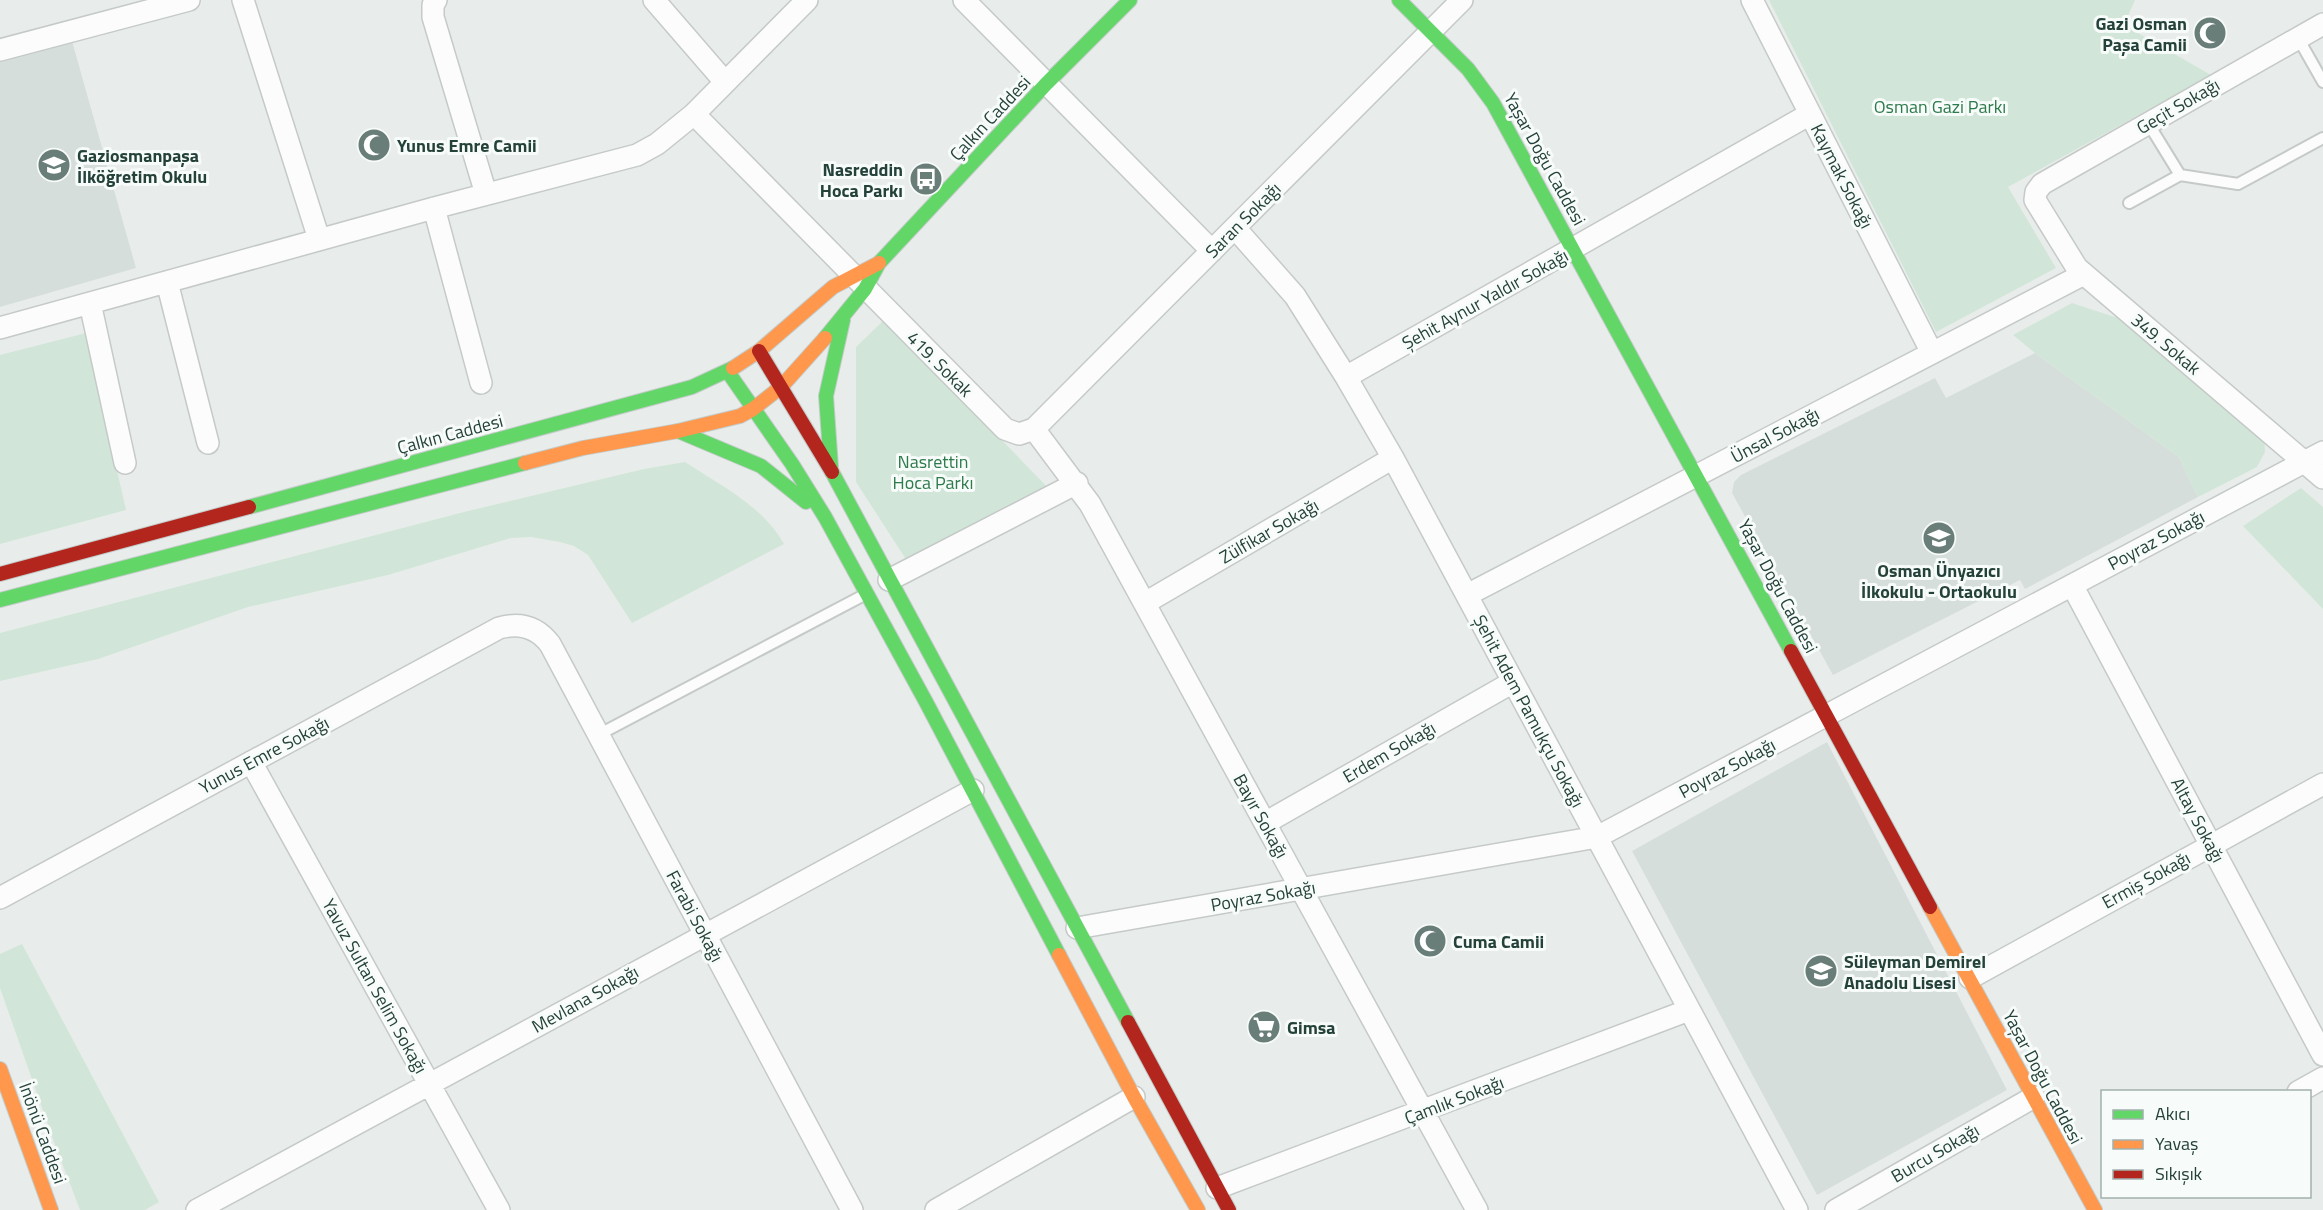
<svg xmlns="http://www.w3.org/2000/svg" width="2323" height="1210" font-family="'Titillium Web',sans-serif">
<style>
.built{fill:#d6dedb}
.green{fill:#d1e6d8}
.lines{fill:none;stroke-linecap:round;stroke-linejoin:round}
.lane-casing{stroke:#c5cac8;stroke-width:14}
.street-casing{stroke:#c5cac8;stroke-width:24}
.fast-casing{stroke:#c3cbc8;stroke-width:16}
.slow-casing{stroke:#c3cbc8;stroke-width:16}
.jam-casing{stroke:#c3cbc8;stroke-width:16}
.lane{stroke:#fcfcfc;stroke-width:10}
.street{stroke:#fcfcfc;stroke-width:21}
.fast{stroke:#63d668;stroke-width:14}
.slow{stroke:#ff974d;stroke-width:14}
.jam{stroke:#b3261e;stroke-width:14}
.labels{text-anchor:middle;dominant-baseline:central;stroke-width:6;stroke-linejoin:round;paint-order:stroke}
.poi-label{font-size:18px;font-weight:bold;fill:#24423a;stroke:#f7fbf9;text-anchor:start}
.park-label{font-size:18px;fill:#2d7a4b;stroke:#f7fbf9}
.street-label{font-size:18px;fill:#24423a;stroke:#f7fbf9}
</style>
<rect width="100%" height="100%" fill="#e8edeb"/>
<path class="built" d="M72 41 136 268 0 307V62Z
M2035 353 2179 457 2198 497 2025 589 2020 580 1833 675 1732 493 1734 482 1741 475 1935 378 1946 398Z
M1827 742 2007 1090 1817 1195 1632 851Z"/>
<path class="green" d="M1769 0H2135L2124 25 2211 75 2008 187 2056 268 1936 332Z
M2072 303 2121 319 2264 434 2265 452 2257 467 2198 497 2179 457 2035 353 2013 335Z
M885 319 1051 491 909 564 856 482V347Z
M86 333 126 510 0 544V355Z
M685 462C720 485 763 506 784 544L632 623 588 555 574 546 560 542 531 537 511 538 388 575 248 607 98 659 0 681V633L464 512 644 469Z
M2301 488 2323 507V609L2243 526Z
M22 944 159 1202 145 1210H80L54 1142 0 988V954Z"/>
<g class="lines">
<g class="lane-casing">
<path id="lane" d="M2298 38 2323 82
M2148 123 2180 175 2238 184 2323 138
M2129 203 2180 175
M598 735 866 594"/>
</g>
<g class="street-casing">
<path id="street" d="M243 0 319 239
M436 0 433 5V17L486 194
M654 0 725 82
M964 0 1212 251
M1752 0 1932 353
M2323 24 2042 184 2036 192 2035 200 2077 268 2323 478
M0 50 189 0
M694 114 1005 429 1019 434 1034 429 1462 0
M434 208 481 383
M1235 228 1295 296 1346 377 1393 458 1797 1210
M167 282 208 443
M90 303 125 463
M0 328 434 208 637 155 657 144 694 114 807 0
M1346 377 1810 114
M1034 429 1090 504 1477 1210
M889 580 1077 483
M2072 585 2323 1055
M1467 595 2084 274
M1145 603 1393 458
M251 762 499 1210
M1265 823 1513 682
M0 898 499 628C520 622 537 627 550 644L852 1210
M1077 928 1597 837 2323 452
M1970 978 2323 784
M2298 1092 2323 1078
M1217 1188 1689 1010
M197 1210 973 790
M936 1210 1134 1097
M1836 1210 2034 1097"/>
</g>
<g class="fast-casing">
<path id="fast" d="M1399 0 1468 69 1493 103 1791 651
M825 338 865 289 879 263 1046 84 1130 0
M728 372 792 464 825 517 926 702 1059 955
M678 431 761 466 806 502
M831 467 826 396 843 320
M832 472 1128 1022
M249 507 692 387 733 368
M0 600 525 463"/>
</g>
<g class="slow-casing">
<path id="slow" d="M733 368 759 351 833 287 879 263
M525 463 583 448 678 431 740 416 753 409 781 387 825 338
M1930 907 2095 1210
M1059 955 1134 1097 1198 1210
M0 1069 51 1210"/>
</g>
<g class="jam-casing">
<path id="jam" d="M759 351 832 472
M0 574 249 507
M1791 651 1930 907
M1128 1022 1229 1210"/>
</g>
<use href="#lane" class="lane"/>
<use href="#street" class="street"/>
<use href="#fast" class="fast"/>
<use href="#slow" class="slow"/>
<use href="#jam" class="jam"/>
</g>
<defs>
<g id="mosque-disc" transform="scale(1.725)"><circle r="9.5" fill="#697e78" stroke="#f7fbf9"/><path d="M3.5-4.9A6 6 0 1 0 3.5 4.9A5 5 0 1 1 3.5-4.9Z" fill="#fff"/></g>
<g id="school-disc" transform="scale(1.725)"><circle r="9.5" fill="#697e78" stroke="#f7fbf9"/><path d="M0-5L7-2L0 1L-7-2ZM-4 1L0 2.5L4 1V4Q0 6-4 4Z" fill="#fff"/></g>
<g id="bus-disc" transform="scale(1.725)"><circle r="9.5" fill="#697e78" stroke="#f7fbf9"/><path d="M-5-6H5V4H4V6H2V4H-2V6H-4V4H-5ZM-3.5-4V0h7V-4ZM-3.5 1.2v1.5H-2V1.2ZM2 1.2v1.5H3.5V1.2Z" fill="#fff"/></g>
<g id="supermarket-disc" transform="scale(1.725)"><circle r="9.5" fill="#697e78" stroke="#f7fbf9"/><path d="M-6-5.5h2.5l.6 2H6L4.5 2H-2.5L-4.4-4H-6ZM-1.5 3.2a1.3 1.3 0 1 0 .1 0ZM3 3.2a1.3 1.3 0 1 0 .1 0Z" fill="#fff"/></g>
</defs>
<g fill-rule="evenodd">
<use href="#mosque-disc" x="2210" y="33"/>
<use href="#mosque-disc" x="374" y="145"/>
<use href="#school-disc" x="54" y="165"/>
<use href="#bus-disc" x="926" y="179"/>
<use href="#school-disc" x="1939" y="538"/>
<use href="#mosque-disc" x="1430" y="941"/>
<use href="#school-disc" x="1821" y="971"/>
<use href="#supermarket-disc" x="1264" y="1027"/>
</g>
<g class="labels">
<g class="poi-label">
<text x="2187" y="23" text-anchor="end">Gazi Osman<tspan x="2187" dy="21">Paşa Camii</tspan></text>
<text x="397" y="145">Yunus Emre Camii</text>
<text x="77" y="155">Gaziosmanpaşa<tspan x="77" dy="21">İlköğretim Okulu</tspan></text>
<text x="903" y="169" text-anchor="end">Nasreddin<tspan x="903" dy="21">Hoca Parkı</tspan></text>
<text x="1939" y="570" text-anchor="middle">Osman Ünyazıcı<tspan x="1939" dy="21">İlkokulu - Ortaokulu</tspan></text>
<text x="1453" y="941">Cuma Camii</text>
<text x="1844" y="961">Süleyman Demirel<tspan x="1844" dy="21">Anadolu Lisesi</tspan></text>
<text x="1287" y="1027">Gimsa</text>
</g>
<g class="park-label">
<text x="1940" y="106">Osman Gazi Parkı</text>
<text x="933" y="461">Nasrettin<tspan x="933" dy="21">Hoca Parkı</tspan></text>
</g>
<g class="street-label">
<text transform="translate(2178 106) rotate(-30)">Geçit Sokağı</text>
<text transform="translate(990 118) rotate(-47)">Çalkın Caddesi</text>
<text transform="translate(1545 159) rotate(61)">Yaşar Doğu Caddesi</text>
<text transform="translate(1842 176) rotate(63)">Kaymak Sokağı</text>
<text transform="translate(1243 220) rotate(-45)">Saran Sokağı</text>
<text transform="translate(1485 299) rotate(-29)">Şehit Aynur Yaldır Sokağı</text>
<text transform="translate(2166 344) rotate(40)">349. Sokak</text>
<text transform="translate(940 364) rotate(45)">419. Sokak</text>
<text transform="translate(450 434) rotate(-15)">Çalkın Caddesi</text>
<text transform="translate(1775 435) rotate(-28)">Ünsal Sokağı</text>
<text transform="translate(1269 531) rotate(-30)">Zülfikar Sokağı</text>
<text transform="translate(2156 540) rotate(-28)">Poyraz Sokağı</text>
<text transform="translate(1778 586) rotate(62)">Yaşar Doğu Caddesi</text>
<text transform="translate(1529 711) rotate(62)">Şehit Adem Pamukçu Sokağı</text>
<text transform="translate(1389 752) rotate(-30)">Erdem Sokağı</text>
<text transform="translate(264 755) rotate(-28)">Yunus Emre Sokağı</text>
<text transform="translate(1727 768) rotate(-28)">Poyraz Sokağı</text>
<text transform="translate(1261 816) rotate(61)">Bayır Sokağı</text>
<text transform="translate(2198 820) rotate(62)">Altay Sokağı</text>
<text transform="translate(2146 880) rotate(-29)">Ermiş Sokağı</text>
<text transform="translate(1263 896) rotate(-10)">Poyraz Sokağı</text>
<text transform="translate(695 916) rotate(62)">Farabi Sokağı</text>
<text transform="translate(375 986) rotate(61)">Yavuz Sultan Selim Sokağı</text>
<text transform="translate(585 999) rotate(-29)">Mevlana Sokağı</text>
<text transform="translate(2043 1077) rotate(62)">Yaşar Doğu Caddesi</text>
<text transform="translate(1454 1100) rotate(-21)">Çamlık Sokağı</text>
<text transform="translate(43 1133) rotate(70)">İnönü Caddesi</text>
<text transform="translate(1935 1153) rotate(-30)">Burcu Sokağı</text>
</g>
</g>
<rect x="2101" y="1090" width="210" height="108" fill="#f7fbf9" stroke="#a3b1ad" stroke-width="1.5"/>
<rect x="2113" y="1110" width="30" height="9" fill="#63d668" stroke="#a3b1ad" stroke-width="1.5"/>
<text x="2155" y="1120" font-size="18" fill="#24423a">Akıcı</text>
<rect x="2113" y="1140" width="30" height="9" fill="#ff974d" stroke="#a3b1ad" stroke-width="1.5"/>
<text x="2155" y="1150" font-size="18" fill="#24423a">Yavaş</text>
<rect x="2113" y="1170" width="30" height="9" fill="#b3261e" stroke="#a3b1ad" stroke-width="1.5"/>
<text x="2155" y="1180" font-size="18" fill="#24423a">Sıkışık</text>
</svg>
